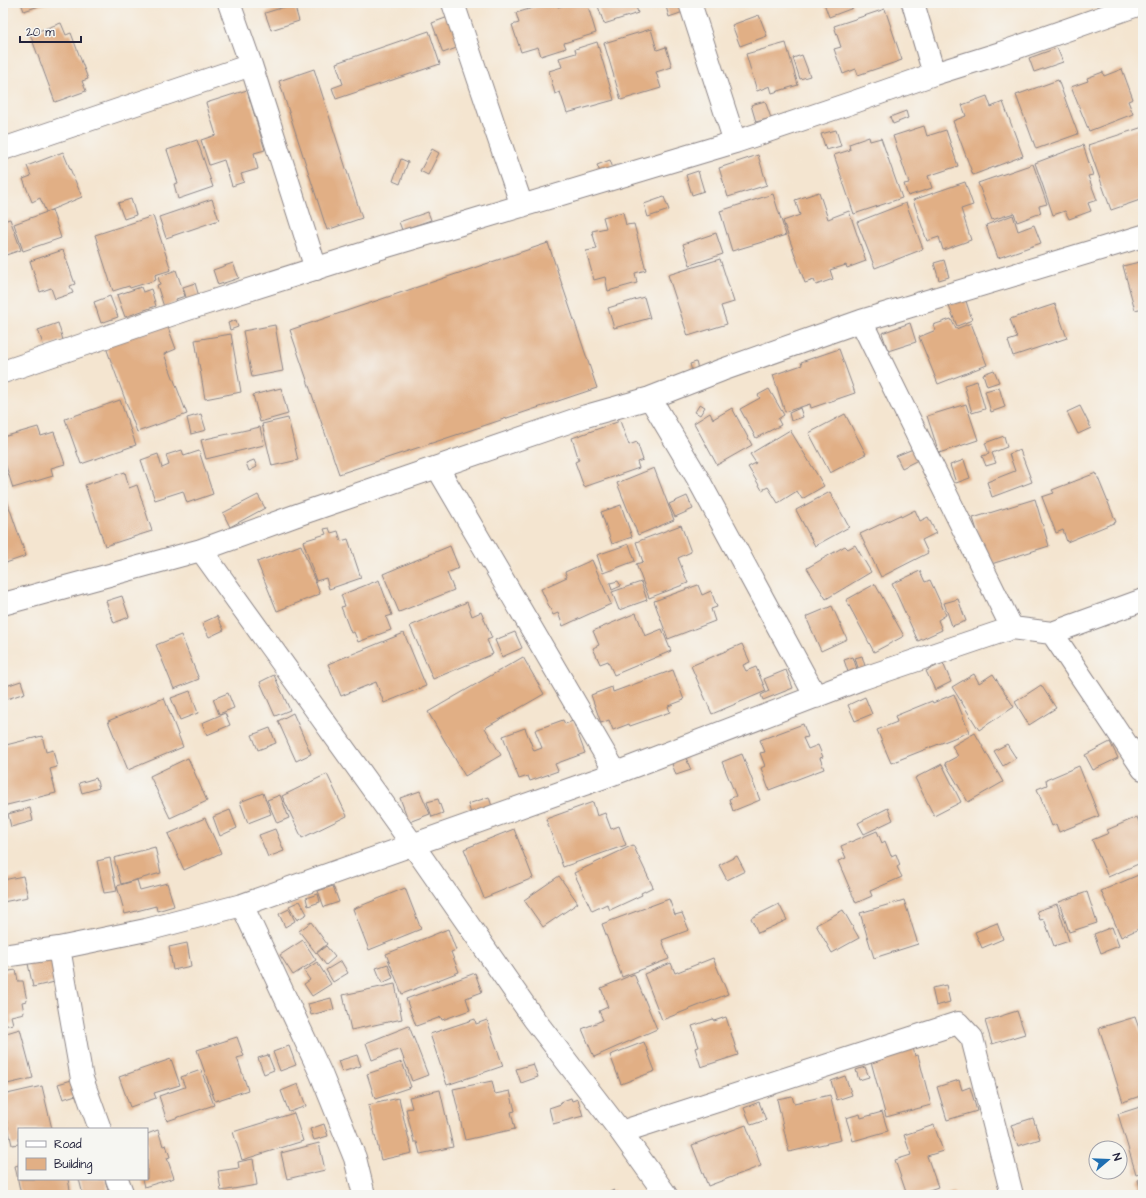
<svg xmlns="http://www.w3.org/2000/svg" width="1146" height="1198" font-family="'Architects Daughter',sans-serif">
<style>
.building{fill:#e1af85}
.lines{fill:none;stroke-linecap:round;stroke-linejoin:round}
.minor-casing{stroke:#8b8486;stroke-width:24}
.minor{stroke:#fff;stroke-width:22}
</style>
<rect width="100%" height="100%" fill="#f6f6f2"/>
<filter id="ink" filterUnits="userSpaceOnUse"><feTurbulence type="fractalNoise" baseFrequency=".025" numOctaves="2"/><feDisplacementMap in="SourceGraphic" scale="8" xChannelSelector="R" yChannelSelector="G"/><feConvolveMatrix kernelMatrix="1 2 1 2 8 2 1 2 1" color-interpolation-filters="sRGB"/></filter>
<filter id="wash" filterUnits="userSpaceOnUse"><feTurbulence type="fractalNoise" baseFrequency=".012" numOctaves="4" result="noise"/><feDisplacementMap in="SourceGraphic" scale="16" xChannelSelector="R" yChannelSelector="G"/><feGaussianBlur stdDeviation="0.9" result="paint"/><feColorMatrix in="noise" values="0 0 0 0 0 0 0 0 0 0 0 0 0 0 0 0 0 1.4 0 .05"/><feComposite in="paint" operator="in"/></filter>
<g filter="url(#wash)">
<rect width="100%" height="100%" fill="#f4e5d0"/>
<g id="blocks">
<path class="building" d="M21 3H48L24 11Z
M549 3H557L558 7 571 3H587L596 33 564 43 566 48 541 56 538 47 521 52 512 25 519 23 516 13Z
M597 3H635L638 13 604 24Z
M665 3H683L686 11 669 17Z
M824 3H852L853 8 829 17Z
M294 4 299 21 271 30 265 13Z
M885 9 902 60 858 75 856 69 843 74 834 49 841 47 834 26Z
M759 15 767 36 740 46 732 25Z
M451 16 462 46 443 53 432 23Z
M61 23 66 35 71 33 88 79 82 81 86 91 55 102 30 34Z
M651 29 657 50 666 47 672 67 656 72 661 88 621 100 604 43Z
M429 31 440 64 336 99 332 88 343 84 336 63Z
M597 42 614 100 567 113 560 92 555 94 549 71 562 67 559 58 576 53 575 49Z
M786 43 798 85 772 93 770 86 757 91 746 54Z
M1057 48 1063 62 1034 72 1029 58Z
M802 55 810 76 800 79 793 58Z
M314 69 362 218 327 230 279 81Z
M1122 69 1133 99 1128 101 1133 114 1089 131 1071 87 1088 81 1087 78 1103 72 1104 76Z
M1058 80 1078 134 1036 149 1016 95Z
M247 90 265 150 254 153 258 169 241 174 244 182 232 186 224 160 209 165 201 140 216 135 206 103Z
M987 96 991 107 1003 102 1023 156 973 175 953 121 966 116 962 105Z
M765 101 771 118 756 122 751 105Z
M906 111 908 118 893 124 890 117Z
M924 126 927 136 946 130 958 166 928 176 932 188 908 196 904 184 909 183 893 136Z
M1143 127V199L1111 210 1088 145Z
M836 130 841 146 826 150 821 134Z
M869 137 870 141 881 138 902 198 854 214 834 155 850 150 849 144Z
M197 140 213 187 178 199 174 184 178 183 167 150Z
M1083 145 1093 175 1088 176 1097 200 1088 203 1091 211 1069 219 1065 211 1053 215 1035 163Z
M432 149 439 153 428 175 420 171Z
M63 152 82 197 46 212 40 198 32 202 23 179 31 176 27 166Z
M758 155 767 185 728 197 719 168Z
M401 159 408 162 400 184 393 181Z
M610 160 615 174 603 179 597 165Z
M1033 164 1047 204 1039 206 1041 213 1017 222 1014 213 992 220 978 183Z
M698 171 704 191 692 195 686 175Z
M965 182 973 205 961 209 971 240 943 250 939 237 927 241 913 200Z
M819 192 828 219 849 211 866 261 847 268 846 265 830 270 833 279 816 285 814 280 805 283 783 221 800 215 795 200Z
M773 194 786 235 732 251 720 211Z
M664 197 669 210 648 217 644 204Z
M131 199 136 215 124 219 118 203Z
M212 199 219 220 166 238 159 217Z
M906 203 923 249 875 268 857 222Z
M52 210 61 238 23 251 14 224Z
M428 212 431 220 402 230 399 222Z
M623 212 626 225 634 224 646 270 635 273 637 283 608 291 605 277 594 280 586 251 597 249 592 231 606 228 603 217Z
M1013 215 1018 231 1034 225 1041 243 998 258 986 225Z
M153 216 171 270 155 275 156 280 130 288 129 286 113 291 95 235Z
M10 219 21 250 3 256V221Z
M716 233 723 254 690 265 683 244Z
M548 243 597 388 339 474 290 330Z
M63 250 75 284 70 286 73 293 55 299 51 288 40 292 30 261Z
M720 259 734 302 721 306 727 324 688 336 668 275Z
M944 260 949 277 939 280 934 263Z
M1143 261V308L1135 310 1123 266Z
M233 263 239 278 218 285 213 270Z
M176 270 185 296 176 299 177 302 164 307 157 285 160 284 158 277Z
M195 283 200 300 188 304 183 287Z
M141 287 143 292 151 289 156 306 125 317 117 295Z
M110 296 118 317 101 323 94 302Z
M644 297 650 318 614 328 608 308Z
M965 298 972 320 957 326 948 304Z
M1055 304 1067 338 1013 356 1008 341 1017 338 1010 319Z
M165 319 176 349 164 354 187 414 137 432 104 342Z
M951 319 956 329 971 323 987 365 938 384 919 337 936 330 933 325Z
M236 320 238 327 230 330 228 323Z
M58 323 63 340 44 347 38 330Z
M910 323 916 342 888 351 882 333Z
M275 325 283 371 252 377 243 331Z
M231 334 241 392 205 399 195 340Z
M839 349 855 393 811 408 810 404 785 412 773 375 802 365 801 362Z
M696 362 698 369 692 371 690 364Z
M994 370 999 382 987 386 983 374Z
M977 381 985 409 972 413 964 385Z
M999 387 1005 407 991 412 985 391Z
M281 388 288 414 260 422 253 395Z
M769 389 784 415 778 419 781 425 756 438 740 409 760 398 758 395Z
M120 400 136 445 81 464 65 419Z
M700 404 705 407 700 415 695 412Z
M966 404 978 440 939 453 927 416Z
M1080 406 1091 428 1078 434 1067 412Z
M732 408 752 445 717 465 694 423 710 413 713 419Z
M800 408 803 417 791 421 789 413Z
M201 414 206 430 191 434 187 418Z
M845 414 866 454 830 473 809 433Z
M288 418 298 460 272 466 262 424Z
M620 421 629 445 637 442 643 460 637 462 639 468 584 487 575 462 579 460 572 438Z
M38 427 41 436 54 432 65 464 51 468 53 476 13 488 3 457V437Z
M260 427 264 445 206 459 201 440Z
M790 430 824 486 802 499 797 491 778 503 768 487 762 490 748 467 756 463 750 454Z
M1004 436 1007 447 992 453 996 463 986 466 982 456 989 454 985 443Z
M913 449 918 460 902 468 896 456Z
M182 450 184 456 199 451 213 494 187 503 183 491 155 500 141 460 158 454 162 468 169 465 166 455Z
M1020 450 1032 482 992 497 987 482 1015 471 1009 454Z
M254 460 257 467 249 471 246 463Z
M964 460 970 478 956 483 950 465Z
M654 468 674 520 638 535 617 483Z
M125 472 129 488 137 485 152 531 105 546 85 485Z
M1096 473 1116 522 1067 542 1063 530 1056 533 1042 497 1054 493 1052 490Z
M3 478 7 488 3 489Z
M830 492 849 527 815 546 796 510Z
M5 495 26 556 3 564V496Z
M258 495 265 508 230 527 223 513Z
M687 496 693 509 675 517 669 504Z
M1035 499 1049 546 988 565 973 518Z
M621 505 632 537 612 544 601 512Z
M915 510 920 521 928 517 936 533 922 540 928 553 881 577 860 534 900 515 901 517Z
M681 525 691 552 678 558 688 583 649 598 636 564 643 562 636 542Z
M329 528 331 533 338 531 341 541 348 539 361 578 329 589 326 578 316 581 303 541 326 534 324 529Z
M629 544 635 561 603 573 597 555Z
M301 545 320 594 277 611 257 562Z
M855 545 871 572 826 599 807 568 845 546 848 549Z
M450 546 459 568 447 573 454 590 399 612 383 574Z
M592 560 611 604 563 626 558 613 553 615 541 589 567 577 565 572Z
M920 571 925 582 930 580 946 615 938 620 942 630 918 641 892 584Z
M379 580 392 615 386 617 391 630 358 642 354 632 351 633 341 607 345 606 341 595Z
M618 581 621 586 612 590 610 583Z
M641 582 647 600 619 610 612 592Z
M875 584 904 636 874 652 846 600Z
M698 585 702 595 711 591 717 607 711 609 715 621 668 639 654 601Z
M122 596 129 617 114 623 106 601Z
M958 599 966 621 952 626 944 603Z
M467 602 472 616 481 612 492 638 487 640 493 654 433 679 410 626Z
M832 606 847 639 821 651 806 617Z
M636 613 645 636 662 629 671 651 614 675 608 661 600 664 593 648 599 645 593 631Z
M217 616 224 630 209 637 202 623Z
M515 632 522 648 502 657 495 640Z
M404 633 426 686 384 703 376 682 341 696 328 664Z
M181 635 199 679 174 689 156 645Z
M742 644 750 662 743 665 746 671 756 667 766 691 712 714 691 666Z
M862 656 866 669 859 671 855 658Z
M523 657 544 694 485 728 501 755 465 776 428 712Z
M853 657 858 672 849 675 844 660Z
M943 663 951 682 935 690 926 671Z
M673 670 684 700 668 706 670 712 630 726 629 724 613 730 609 720 601 723 591 695 612 687 613 692Z
M786 670 793 688 763 700 761 695 769 691 764 679Z
M974 674 979 683 993 674 1014 707 979 730 952 687Z
M274 675 290 710 275 716 260 682Z
M21 681 25 693 7 699 3 687Z
M1041 685 1056 708 1029 725 1015 702Z
M190 691 198 713 180 720 171 698Z
M228 693 234 708 219 714 213 699Z
M954 694 969 732 891 763 877 730 897 722 895 716 932 701 933 703Z
M865 697 872 714 855 721 848 705Z
M164 698 183 747 128 770 108 721Z
M225 713 230 725 207 735 202 723Z
M293 713 311 754 296 761 278 721Z
M563 720 565 724 573 721 585 753 555 764 558 771 530 781 528 776 519 779 503 736 525 728 534 751 542 748 535 730Z
M803 724 808 737 803 738 808 749 818 745 823 757 820 758 824 769 769 790 761 768 765 766 760 753 765 752 760 740Z
M270 728 276 743 258 750 252 735Z
M975 733 1003 782 968 802 945 763 958 756 952 746Z
M42 736 46 752 53 750 57 767 50 769 56 793 3 806V742L5 741 6 745Z
M1110 742 1118 758 1093 770 1085 755Z
M1007 744 1016 758 1003 766 994 751Z
M684 753 691 770 676 775 670 758Z
M742 754 760 800 733 811 729 799 736 796 722 762Z
M188 758 207 801 170 818 150 776Z
M942 764 961 802 934 816 915 778Z
M1079 766 1099 816 1059 832 1056 824 1052 826 1037 789 1047 785 1046 780Z
M327 774 347 816 302 838 282 796Z
M96 778 99 788 82 793 79 783Z
M420 791 430 814 409 822 400 798Z
M263 793 271 814 248 823 240 802Z
M280 795 289 818 277 823 267 800Z
M489 797 494 813 473 820 468 804Z
M438 799 443 813 432 817 427 802Z
M593 802 597 816 605 813 611 829 619 826 626 845 563 867 546 819Z
M30 808 33 821 11 827 8 814Z
M888 808 893 820 864 834 858 823Z
M230 810 237 828 220 836 213 817Z
M1137 817 1143 831V862L1108 877 1092 840 1109 833 1107 830Z
M205 818 221 853 184 870 168 834Z
M275 829 284 851 268 857 259 835Z
M514 829 533 878 484 898 464 849Z
M877 831 882 843 885 841 891 856 896 854 900 865 897 867 902 877 870 891 872 896 856 903 838 861 846 858 841 846Z
M633 845 653 887 641 893 642 895 610 910 607 904 592 911 574 873Z
M155 847 161 873 121 884 114 858Z
M737 856 745 871 727 880 719 865Z
M110 858 117 891 104 893 97 861Z
M1143 873V927L1121 937 1101 891Z
M23 876 28 897 3 902V880Z
M559 876 578 903 543 927 524 900Z
M137 880 140 890 167 883 174 906 157 911 156 906 125 914 117 886Z
M333 886 339 902 324 907 318 891Z
M405 888 421 929 369 950 353 909Z
M1087 892 1097 923 1069 932 1059 902Z
M318 894 320 902 308 906 306 898Z
M669 899 675 915 682 913 689 930 662 940 669 959 622 977 602 924Z
M904 900 918 944 874 958 860 913Z
M300 901 307 914 297 920 289 906Z
M779 904 787 920 758 933 751 918Z
M1057 904 1069 941 1054 946 1044 919 1040 920 1037 911Z
M289 909 295 921 285 927 279 914Z
M843 910 859 938 832 953 816 925Z
M311 922 327 944 316 953 299 931Z
M997 923 1003 939 982 948 975 932Z
M1112 927 1119 946 1101 953 1094 934Z
M448 929 456 950 451 952 459 972 402 994 386 954Z
M303 940 316 960 293 975 280 955Z
M187 943 191 966 173 970 169 947Z
M326 946 335 957 326 965 317 953Z
M53 953 59 981 33 987 27 959Z
M713 958 728 994 662 1020 644 974 671 963 675 973Z
M341 961 348 973 333 982 326 970Z
M317 962 331 984 312 996 304 984 310 980 304 971Z
M388 964 393 978 382 983 376 968Z
M16 970 18 981H23L27 1001 22 1002 24 1013 11 1016 13 1024 3 1026V972Z
M475 973 482 992 466 998 470 1010 442 1020 441 1017 416 1026 406 999Z
M634 974 657 1029 594 1057 582 1029 603 1020 599 1011 608 1007 601 988Z
M395 984 402 1019 351 1030 343 995Z
M946 985 950 1002 936 1006 932 988Z
M331 998 334 1009 311 1015 308 1004Z
M1017 1011 1025 1034 992 1044 985 1021Z
M726 1017 738 1055 701 1067 695 1048 699 1047 692 1026 713 1019 714 1021Z
M1135 1017 1141 1034 1143 1033V1095L1123 1102 1099 1028Z
M475 1019 476 1024 487 1020 503 1066 447 1085 430 1034Z
M409 1026 428 1075 412 1081 400 1049 372 1060 366 1043Z
M20 1029 33 1078 3 1085V1034Z
M237 1037 244 1056 237 1058 248 1090 215 1101 197 1050Z
M644 1042 655 1071 621 1084 610 1055Z
M289 1046 296 1065 280 1071 273 1052Z
M913 1047 915 1056 918 1055 931 1105 886 1117 870 1058Z
M268 1055 274 1070 264 1074 258 1058Z
M357 1055 361 1066 342 1072 338 1061Z
M171 1059 180 1085 154 1093 156 1098 130 1107 119 1077Z
M402 1062 411 1087 375 1099 367 1074Z
M533 1064 538 1077 521 1083 516 1069Z
M865 1067 869 1077 859 1080 856 1070Z
M201 1070 214 1105 167 1121 159 1096 185 1087 181 1077Z
M845 1076 852 1095 837 1100 831 1081Z
M75 1079 79 1094 63 1099 58 1084Z
M959 1080 962 1090 970 1087 977 1111 947 1120 937 1087Z
M492 1081 495 1094 510 1091 515 1111 511 1112 515 1129 465 1140 453 1089Z
M298 1084 306 1106 289 1112 281 1091Z
M42 1086 52 1129H19V1144L12 1145 3 1105V1095Z
M440 1090 453 1147 420 1154 417 1142H414L406 1109 412 1108 409 1097Z
M830 1095 841 1140 789 1152 777 1099 792 1096 794 1103Z
M399 1098 412 1153 381 1160 368 1105Z
M571 1098 572 1101 578 1099 583 1116 553 1124 549 1108 561 1104 560 1102Z
M759 1102 766 1120 751 1125 744 1108Z
M1143 1106V1172L1136 1174 1118 1114Z
M882 1112 888 1131 853 1141 846 1118 860 1114 861 1118Z
M294 1113 303 1141 242 1160 233 1132Z
M1033 1118 1040 1139 1018 1146 1011 1125Z
M324 1124 328 1136 314 1140 310 1129Z
M746 1125 761 1166 708 1186 692 1145Z
M934 1125 943 1151 927 1156 938 1187 915 1195H907L895 1160 911 1155 904 1135Z
M158 1130 163 1146 166 1145 170 1157 167 1158 174 1178 144 1187 142 1179H147V1134Z
M319 1143 325 1170 287 1179 281 1153Z
M253 1159 257 1185 221 1191 218 1171 239 1168 238 1162Z
M19 1165V1179H68L71 1195H21L15 1166Z
M1143 1178V1195H1142L1138 1180Z
M79 1179H105L109 1195H83Z
M614 1190 616 1195H603Z
M953 1191 955 1195H942Z"/>
</g>
</g>
<g filter="url(#ink)">
<use href="#blocks" fill-opacity="0" stroke="#8b8486" stroke-width="1"/>
<g class="lines">
<g class="minor-casing">
<path id="minor" d="M229 3 251 65 316 269
M453 3 494 125 522 206
M690 3 735 142
M913 3 934 74
M3 149 251 65
M861 321 1012 628
M3 372 188 309 387 246 471 221 735 142 857 101 934 74 1001 53 1143 3
M650 398 698 479 816 697
M437 467 616 773
M201 550 413 845 534 1019 621 1132 666 1195
M3 604 201 550 300 514 586 416 650 398 722 370 861 321 1143 236
M1052 633 1143 769
M242 905 321 1074 355 1158 364 1195
M59 948 82 1079 100 1129
M3 956 59 948 146 930 242 905 616 773 861 679 1012 628 1052 633 1143 600
M621 1132 958 1023 972 1038 1012 1195
M117 1179 123 1195"/>
</g>
<use href="#minor" class="minor"/>
</g>
</g>
<rect width="1146" height="1198" fill="none" stroke="#f6f6f2" stroke-width="16"/>
<rect x="18" y="1128" width="130" height="52" fill="#f6f6f2" stroke="#a1a1a9"/>
<rect x="26" y="1141" width="20" height="6" fill="#ffffff" stroke="#a1a1a9"/>
<text x="54" y="1148" font-size="12" fill="#22223b">Road</text>
<rect x="26" y="1158" width="20" height="12" fill="#e1af85" stroke="#a1a1a9"/>
<text x="54" y="1168" font-size="12" fill="#22223b">Building</text>
<g transform="translate(1108 1160) rotate(71)"><circle r="19" fill="#f6f6f2" stroke="#a1a1a9"/>
<path d="M0-3L7 15L0 10L-7 15Z" fill="#1f6fb2"/>
<text y="-6" font-size="11" font-weight="bold" text-anchor="middle" fill="#22223b">N</text>
</g>
<path d="M20 36v6h61v-6" fill="none" stroke="#22223b" stroke-width="2"/>
<text x="26" y="36" font-size="12" fill="#22223b" stroke="#f6f6f2" stroke-width="3" paint-order="stroke">20 m</text>
</svg>
